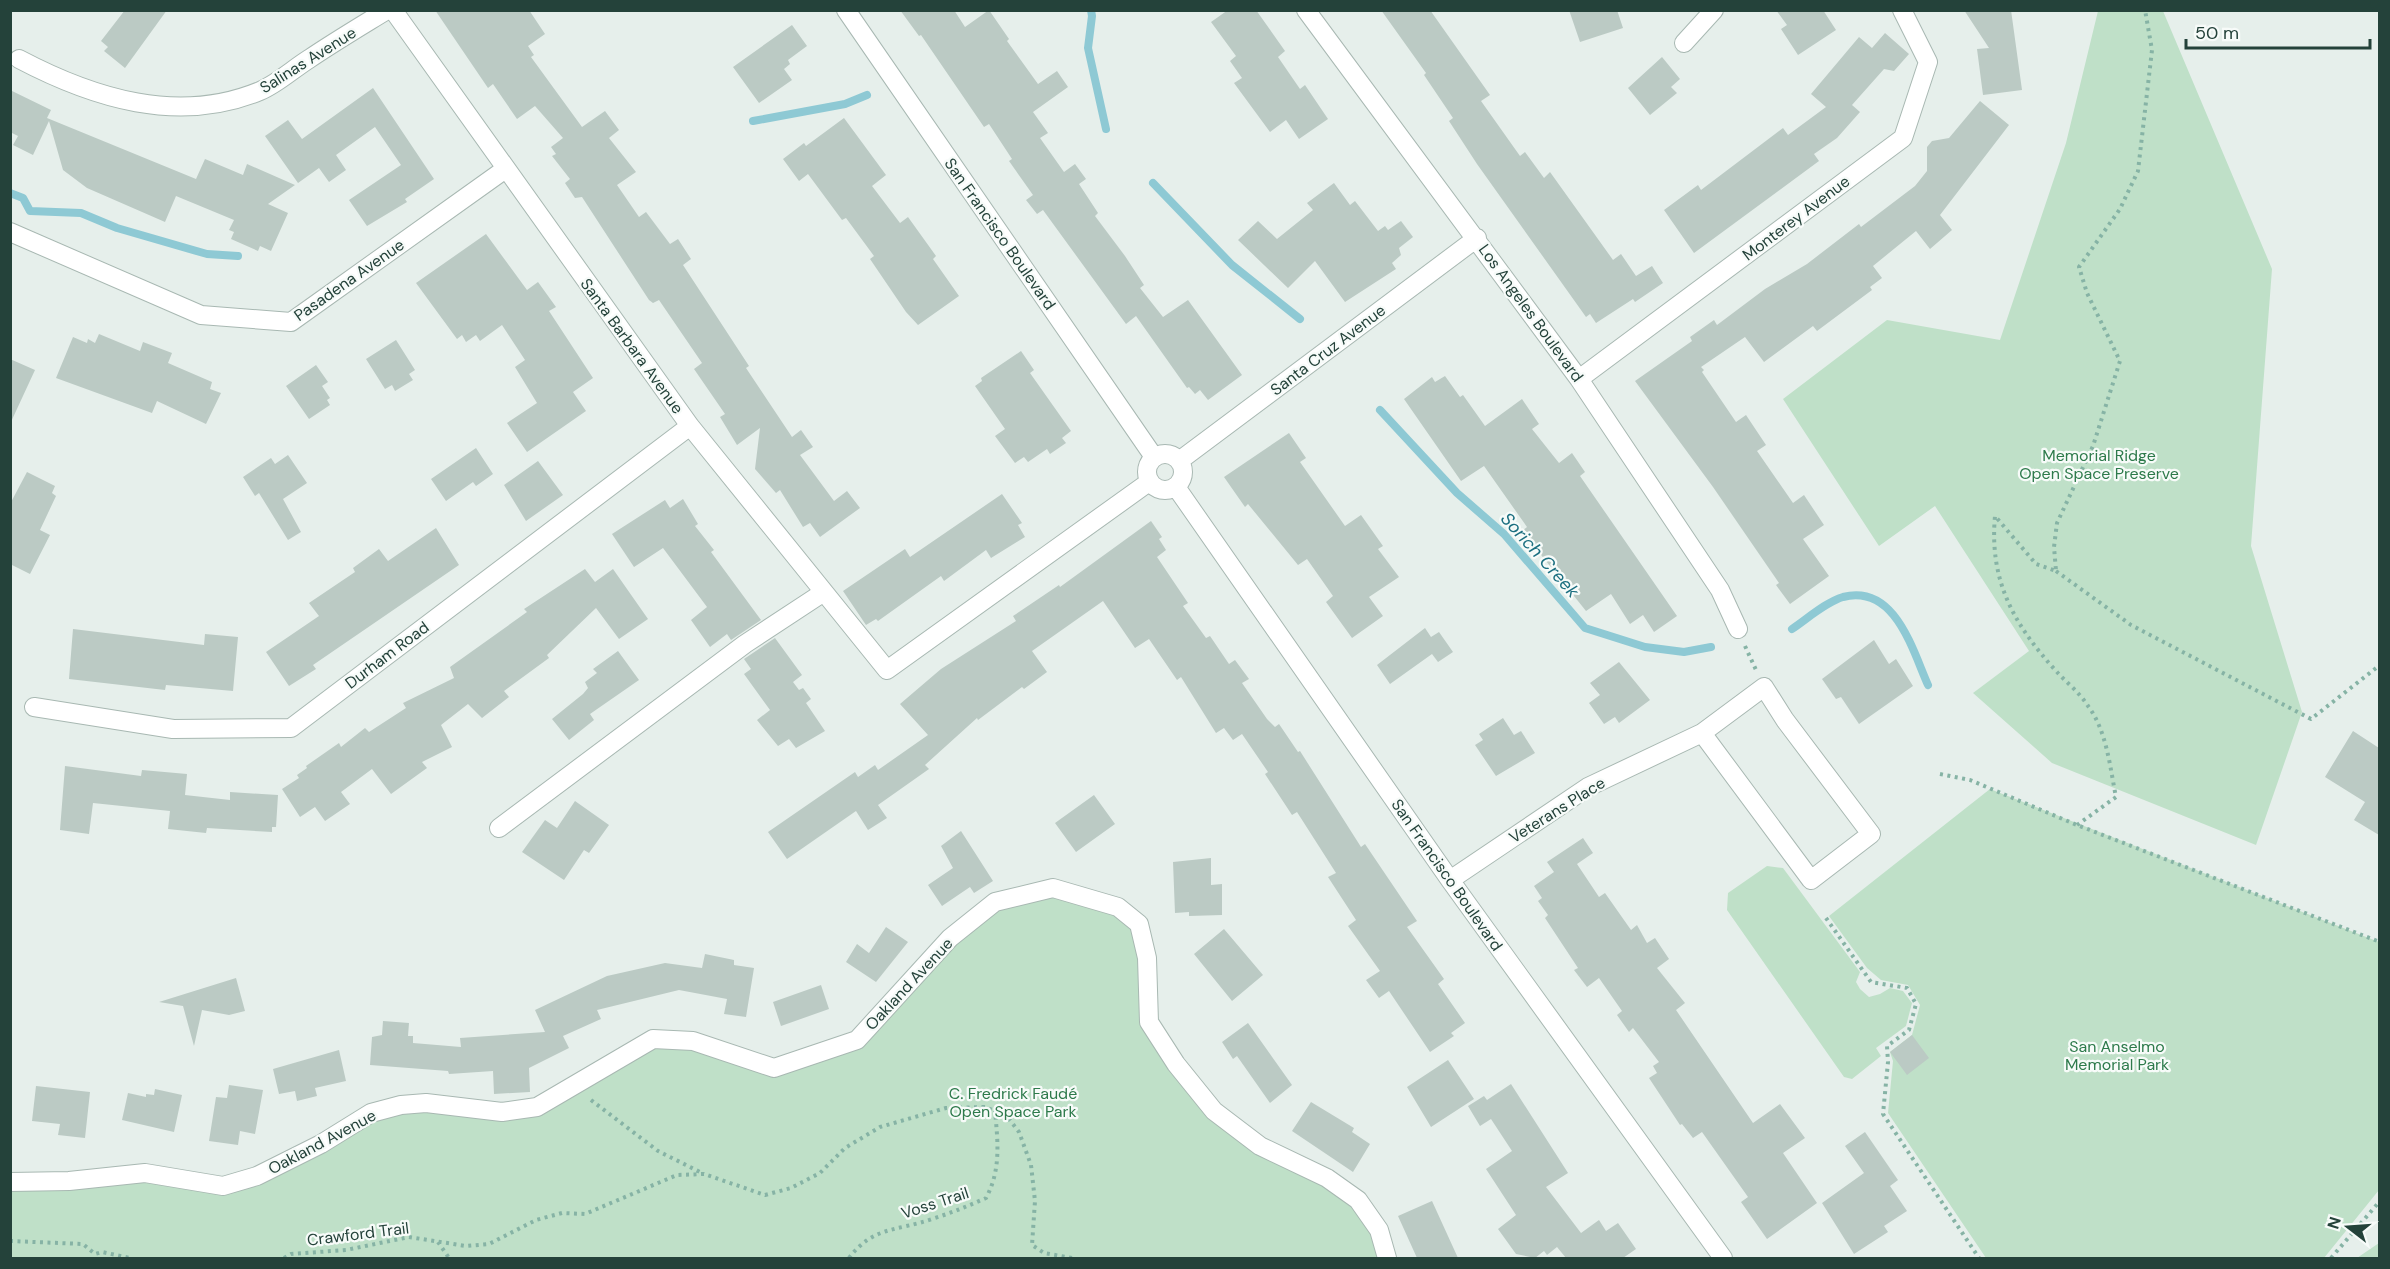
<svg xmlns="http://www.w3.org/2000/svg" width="2390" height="1269" font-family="'DM Sans',sans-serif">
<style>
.green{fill:#bfe0c8}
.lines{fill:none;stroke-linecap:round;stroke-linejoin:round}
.stream{stroke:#8ec9d4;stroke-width:8}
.building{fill:#bbcac4}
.minor-casing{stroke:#a8b8b2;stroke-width:20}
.path{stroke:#86b3a5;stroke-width:4;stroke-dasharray:3 4.5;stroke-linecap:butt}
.minor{stroke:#fff;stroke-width:18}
.labels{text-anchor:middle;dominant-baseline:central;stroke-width:4.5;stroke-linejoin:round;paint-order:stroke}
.street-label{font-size:16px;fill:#24423a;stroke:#f7fbf9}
.park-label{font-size:16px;fill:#2d7a4b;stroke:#f7fbf9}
.water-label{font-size:18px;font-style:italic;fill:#1c6f80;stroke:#f7fbf9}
</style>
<rect width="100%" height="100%" fill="#e6efeb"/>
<path class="green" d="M2098 11H2163L2272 269 2251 546 2302 712 2256 845 2052 763 1973 693 2029 651 1935 506 1879 546 1783 399 1887 320 2000 340 2066 143Z
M1990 789 2379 942V1190L2324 1258H1986L1888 1113 1893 1061 1890 1052 1912 1035 1920 1005 1908 985 1881 980 1867 968 1829 916Z
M1767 866 1783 868 1860 972 1856 982 1860 989 1869 997 1880 994 1890 988 1903 991 1912 1003 1906 1026 1876 1048 1881 1056 1852 1079 1844 1077 1727 910 1728 893Z
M1053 888 1139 924 1149 1022 1214 1111 1358 1200 1387 1258H11L10 1182 122 1176 223 1186 371 1113 537 1107 653 1039 774 1068 857 1040 995 902Z
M2379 1243V1258H2357Z"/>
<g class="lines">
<path class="stream" d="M1091 10 1092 16 1088 48 1106 129
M753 121 845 104 867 95
M1153 183 1232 265 1300 319
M10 193 23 198 30 211 81 213 117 228 207 254 238 256
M1380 410 1457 493 1504 534 1585 628 1645 647 1684 652 1711 647
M1792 629C1807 619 1826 602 1843 597 1895 584 1912 649 1928 685"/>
</g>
<path class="building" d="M125 10H167L125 68 104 51 108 47 101 41Z
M435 10H529L545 34 528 46 534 55 531 57 582 127 605 111 619 130 609 138 636 172 617 185 639 217 646 212 670 244 678 239 691 259 683 265 749 366 746 368 792 437 801 430 813 447 800 455 834 501 847 491 860 508 820 537 810 523 803 527 780 490 776 493 755 469 760 428 737 445 720 417 725 414 694 369 702 363 659 300 653 303 649 300 582 197 575 198 565 183 570 179 552 156 556 154 551 147 563 138 535 106 517 119 493 84 488 88Z
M900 10H954L965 27 989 10 1009 39 1007 41 1038 84 1057 71 1068 87 1033 112 1048 133 1040 138 1064 172 1075 164 1086 179 1079 184 1098 213 1095 216 1125 256 1144 285 1140 288 1163 317 1188 300 1242 375 1208 400 1200 390 1195 394 1189 387 1187 388 1136 316 1126 324 1043 210 1037 214 1026 200 1033 195 1009 161 1012 159 989 124 984 127 921 35 919 36Z
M1228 10H1256L1285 51 1278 57 1300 89 1305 85 1328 119 1299 139 1286 120 1270 132 1234 83 1242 78 1230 61 1236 56 1211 22Z
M1381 10H1430L1490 95 1481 101 1520 156 1525 152 1544 178 1550 172 1613 260 1621 254 1636 276 1652 266 1663 283 1635 302 1633 299 1596 323 1590 314 1586 317 1477 164 1449 121 1453 118 1424 75 1426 73Z
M1569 10H1617L1623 28 1580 42Z
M1776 10H1823L1836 30 1798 55 1781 29 1787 25Z
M1964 10H2011L2022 90 1983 95 1977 49 1989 48Z
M792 25 807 46 788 60 790 64 784 69 792 80 759 103 733 67Z
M1885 33 1909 54 1894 71 1884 69 1852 105 1860 112 1837 138 1814 154 1819 161 1694 253 1664 210 1698 185 1701 190 1783 128 1788 135 1826 107 1811 94 1859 37 1872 48Z
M1662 57 1680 79 1671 87 1677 93 1650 115 1628 88Z
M373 88 434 179 405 199 407 202 367 226 349 200 401 165 375 127 336 155 346 170 329 182 319 168 298 183 265 136 288 120 302 139Z
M10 90 51 110 47 118 196 179 205 159 243 175 247 164 295 185 268 204 288 213 271 251 260 246 258 251 231 239 234 232 229 230 234 220 176 196 165 222 87 188 63 170 49 121 33 155 13 145 18 136 10 132Z
M1980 101 2009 125 1940 215 1952 230 1930 249 1916 231 1873 266 1882 278 1870 287 1872 290 1817 331 1813 326 1764 362 1745 337 1701 367 1704 370 1702 372 1736 422 1746 415 1766 445 1757 451 1793 503 1804 495 1824 525 1803 539 1829 576 1790 604 1776 585 1779 583 1713 487 1635 381 1692 341 1690 337 1714 320 1717 325 1765 289 1807 264 1859 224 1861 227 1915 186 1927 171V147L1932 141 1949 138Z
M844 118 886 175 872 186 900 223 908 217 936 256 933 259 959 296 918 325 906 312 870 259 874 256 846 218 842 220 808 174 799 181 783 159 804 143 806 146Z
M1334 183 1350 205 1355 201 1378 231 1385 226 1388 230 1401 221 1413 237 1399 248 1401 255 1392 263 1396 269 1345 302 1315 261 1288 288 1238 240 1258 221 1277 239 1313 210 1307 203Z
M486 234 527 290 538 282 556 307 549 311 593 378 573 392 586 411 527 452 507 423 537 403 515 367 525 360 502 325 480 341 476 335 466 342 462 335 457 339 416 283Z
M99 334 140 351 143 342 172 353 168 363 212 382 210 389 221 393 206 424 157 401 152 413 56 378 73 337 87 343 88 339 95 343Z
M396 340 415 370 409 374 413 380 395 391 392 385 385 389 366 359Z
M1021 351 1034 370 1030 373 1071 431 1062 438 1066 443 1050 454 1047 449 1028 462 1024 457 1015 463 995 436 1005 429 975 386 982 381 981 378Z
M10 359 35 370 10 424Z
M316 365 328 382 322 386 330 398 327 400 330 405 309 419 286 386Z
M1445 376 1460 397 1463 395 1485 426 1522 399 1539 424 1532 429 1559 463 1572 453 1585 472 1580 476 1677 616 1654 632 1643 615 1630 624 1611 594 1586 611 1522 531 1527 527 1484 466 1461 481 1404 399 1432 377 1435 382Z
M1289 433 1306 458 1300 462 1345 526 1361 515 1383 546 1378 549 1399 577 1369 597 1383 616 1352 638 1326 602 1333 596 1307 559 1298 565 1248 504 1245 507 1224 477Z
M476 448 493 474 476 486 473 482 446 501 431 479Z
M288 455 307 483 283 499 301 532 288 540 259 493 255 496 243 477 271 458 275 464Z
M538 461 563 495 526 521 504 485Z
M27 472 55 486 52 493 56 496 40 530 50 535 30 574 10 564V504Z
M1002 494 1022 523 1018 525 1025 537 991 558 986 550 944 581 941 576 878 621 876 619 866 625 843 591 905 549 910 557Z
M683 499 698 524 695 526 714 550 711 552 761 620 731 640 727 634 710 647 691 620 707 607 663 548 634 567 612 534 665 500 670 508Z
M1151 521 1162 537 1159 539 1166 550 1157 557 1188 603 1183 606 1206 638 1210 636 1229 664 1235 660 1249 679 1242 683 1267 719 1275 727 1279 724 1298 752 1300 751 1361 847 1365 844 1417 921 1407 927 1444 979 1438 984 1465 1023 1451 1033 1454 1036 1430 1052 1389 991 1379 998 1366 980 1380 971 1348 926 1356 920 1328 877 1336 873 1297 812 1292 815 1265 774 1268 772 1242 734 1233 740 1224 728 1216 733 1181 677 1177 680 1149 639 1135 648 1103 601 1032 651 1047 672 1024 689 1022 687 978 720 977 718 925 765 929 769 878 805 887 818 868 830 856 811 787 859 768 832 855 772 858 777 875 765 878 770 928 735 900 704 941 669 1016 621 1013 616 1059 585 1060 587Z
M436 528 459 565 313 665 316 669 289 686 266 652 319 616 309 603 355 572 353 568 379 549 388 561Z
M585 569 595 582 613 569 648 619 619 639 596 608 547 655 549 658 504 691 509 697 482 718 468 704 441 725 452 747 422 762 427 768 391 794 372 769 341 792 350 804 325 821 315 807 300 817 282 789 299 778 297 775 307 768 306 766 339 743 341 747 365 728 369 732 406 708 403 703 454 678 450 667 527 612 524 609Z
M1425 628 1431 637 1439 632 1453 652 1438 662 1432 654 1390 684 1377 665Z
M73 629 204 645 205 634 238 637 233 691 166 685 165 690 69 679Z
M775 638 802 675 793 682 799 690 803 688 811 699 806 703 825 731 796 748 789 739 778 746 757 720 770 710 744 674 751 669 744 659Z
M1874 640 1889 664 1896 659 1913 686 1859 724 1841 697 1836 699 1822 679Z
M618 651 639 680 590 714 594 720 569 740 552 719 583 694 588 688 585 682 597 673 593 669Z
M1619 662 1650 700 1619 723 1615 717 1604 724 1589 703 1600 695 1590 683Z
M1503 718 1514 735 1521 731 1535 753 1496 776 1475 745 1483 740 1479 734Z
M2353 731 2379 748V835L2354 820 2365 802 2325 777Z
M65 766 141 776 142 770 187 774 185 795 230 800V792L278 795 276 827H272V832L207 828 206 833 168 829 170 811 93 803 89 834 60 830Z
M1094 795 1115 824 1076 852 1055 823Z
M575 801 609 825 589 853 584 850 564 880 522 852 545 820 557 828Z
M961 831 993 881 974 893 970 887 942 906 928 885 953 868 941 846Z
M1583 838 1593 853 1577 864 1599 897 1605 893 1631 930 1637 925 1647 943 1655 938 1669 959 1657 968 1685 1003 1676 1010 1753 1123 1780 1104 1805 1138 1783 1153 1817 1203 1767 1239 1741 1202 1748 1197 1702 1132 1693 1138 1682 1124 1680 1125 1649 1078 1657 1073 1653 1066 1659 1062 1633 1028 1629 1032 1617 1015 1622 1011 1599 978 1587 987 1574 970 1578 968 1545 918 1548 915 1538 901 1542 898 1534 886 1554 872 1547 862Z
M1211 858V885L1222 884V915L1189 916V912L1175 913 1173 862Z
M886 927 908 942 876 982 846 962 857 944 869 953Z
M1224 929 1263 975 1232 1001 1194 954Z
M705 954 734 960V965L754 968 746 1017 724 1014 727 999 679 990 597 1010 601 1019 563 1036 569 1048 529 1068 530 1092 494 1094 493 1071 449 1074 448 1071 370 1065 372 1037 382 1035 383 1021 409 1023 408 1036H413V1043L461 1047 460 1038 545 1032 535 1010 607 976 665 963 702 968Z
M236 978 245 1011 229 1015 202 1010 194 1046 183 1006 159 1002Z
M821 985 829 1009 781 1026 773 1002Z
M1248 1023 1292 1085 1270 1103 1237 1056 1233 1059 1222 1042Z
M1912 1035 1929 1058 1907 1075 1890 1052Z
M339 1050 346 1081 315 1088 317 1096 297 1101 295 1091 279 1094 273 1069Z
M1448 1060 1474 1099 1431 1127 1407 1087Z
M1511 1084 1568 1173 1546 1187 1581 1233 1599 1220 1606 1231 1618 1223 1636 1249 1623 1258H1566L1557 1247 1547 1255 1544 1251 1535 1258 1516 1254 1498 1229 1516 1215 1486 1169 1512 1151 1491 1119 1480 1126 1468 1106 1484 1096 1487 1100Z
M229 1085 263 1090 255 1134 240 1131 238 1145 209 1141 216 1097 227 1098Z
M36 1086 90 1092 85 1138 58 1135 60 1124 32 1121Z
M155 1089 182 1095 174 1132 122 1120 128 1093 146 1097V1094L154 1095Z
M1311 1102 1354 1128 1352 1132 1370 1144 1353 1172 1292 1131Z
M1865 1132 1898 1180 1890 1186 1907 1211 1884 1226 1888 1232 1854 1254 1822 1203 1864 1173 1845 1146Z
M1432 1201 1458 1258H1417L1398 1216Z"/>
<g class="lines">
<g class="minor-casing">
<path id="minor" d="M393 10 690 426 887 670 1149 482
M846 10 1154 457
M1306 10 1579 379 1720 590 1738 629
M1684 43 1714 10
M19 59C93 98 178 125 260 91 277 84 293 69 309 59 334 42 361 26 387 10
M10 232 201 315 291 322 504 170
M1579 379 1903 138 1928 62 1902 10
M1147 472a18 18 0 1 1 36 0a18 18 0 1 1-36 0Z
M1179 461 1477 238
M1176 487 1450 880 1723 1258
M34 707 173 729 291 728 690 426
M499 828 745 644 824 592
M1450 880 1588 787 1702 733 1764 687 1785 720 1871 834 1811 880 1702 733
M10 1182 69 1181 145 1173 223 1186 257 1176 321 1144 371 1113 401 1105 426 1103 502 1112 537 1107 653 1039 693 1041 774 1068 857 1040 950 938 995 902 1053 888 1118 907 1139 924 1147 958 1149 1022 1176 1064 1214 1111 1260 1146 1327 1178 1358 1200 1379 1230 1387 1258"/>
</g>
<path class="path" d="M2056 571 2131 625 2311 719 2380 665
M1745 646 1756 670
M1940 774 1970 780 2077 825 2380 942
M2077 825 2116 797C2110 768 2107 731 2088 706 2080 693 2067 683 2057 672 2014 625 1989 581 1995 516L2036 564 2056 571 2054 547 2057 523 2093 446 2120 361 2087 293 2079 267 2120 209 2138 171 2152 50 2145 10
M1826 918 1871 982 1907 988 1916 1004 1909 1030 1887 1046 1888 1062 1883 1114 1979 1258
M591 1100 658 1151 702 1173
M10 1241 83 1244 95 1254 102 1252 130 1258
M438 1242 449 1258
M284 1258 291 1254 346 1250 409 1237 466 1246 489 1244 536 1220 562 1213 585 1214 677 1175 704 1174 765 1195 791 1188 820 1173 845 1148 880 1127 946 1108 984 1107 1006 1115 1019 1132 1031 1165 1035 1201 1032 1245 1044 1253 1072 1258
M849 1258C873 1226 898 1231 932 1219 951 1213 968 1206 986 1198 1001 1170 998 1143 995 1111
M2331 1258 2380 1201"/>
<use href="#minor" class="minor"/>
</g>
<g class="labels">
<g class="street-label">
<text transform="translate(308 60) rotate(-32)">Salinas Avenue</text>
<text transform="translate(1796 218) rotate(-37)">Monterey Avenue</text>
<text transform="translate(1000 234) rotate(55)">San Francisco Boulevard</text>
<text transform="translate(349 280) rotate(-35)">Pasadena Avenue</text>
<text transform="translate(1531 313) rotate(54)">Los Angeles Boulevard</text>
<text transform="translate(632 346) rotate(54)">Santa Barbara Avenue</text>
<text transform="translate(1328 350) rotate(-37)">Santa Cruz Avenue</text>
<text transform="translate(387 655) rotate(-37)">Durham Road</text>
<text transform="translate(1557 810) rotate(-32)">Veterans Place</text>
<text transform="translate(1447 875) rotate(55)">San Francisco Boulevard</text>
<text transform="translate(909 984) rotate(-47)">Oakland Avenue</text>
<text transform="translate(322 1142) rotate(-28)">Oakland Avenue</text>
<text transform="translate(935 1203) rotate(-18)">Voss Trail</text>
<text transform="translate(358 1234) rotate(-7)">Crawford Trail</text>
</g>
<g class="park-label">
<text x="2099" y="455">Memorial Ridge<tspan x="2099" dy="18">Open Space Preserve</tspan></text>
<text x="2117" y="1046">San Anselmo<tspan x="2117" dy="18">Memorial Park</tspan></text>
<text x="1013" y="1093">C. Fredrick Faudé<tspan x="1013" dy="18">Open Space Park</tspan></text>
</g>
<g class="water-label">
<text transform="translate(1540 555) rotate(48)">Sorich Creek</text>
</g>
</g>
<rect width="2390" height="1269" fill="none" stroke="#24423a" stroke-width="24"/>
<g transform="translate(2348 1227) rotate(287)" stroke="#f7fbf9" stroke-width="4.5" paint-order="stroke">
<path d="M0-4.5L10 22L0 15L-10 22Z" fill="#24423a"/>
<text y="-9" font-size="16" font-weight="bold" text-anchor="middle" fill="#24423a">N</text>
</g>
<path d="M2186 39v9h184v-9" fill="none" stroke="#24423a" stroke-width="3"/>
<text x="2195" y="39" font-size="18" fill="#24423a" stroke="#f7fbf9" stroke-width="4.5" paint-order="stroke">50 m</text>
</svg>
